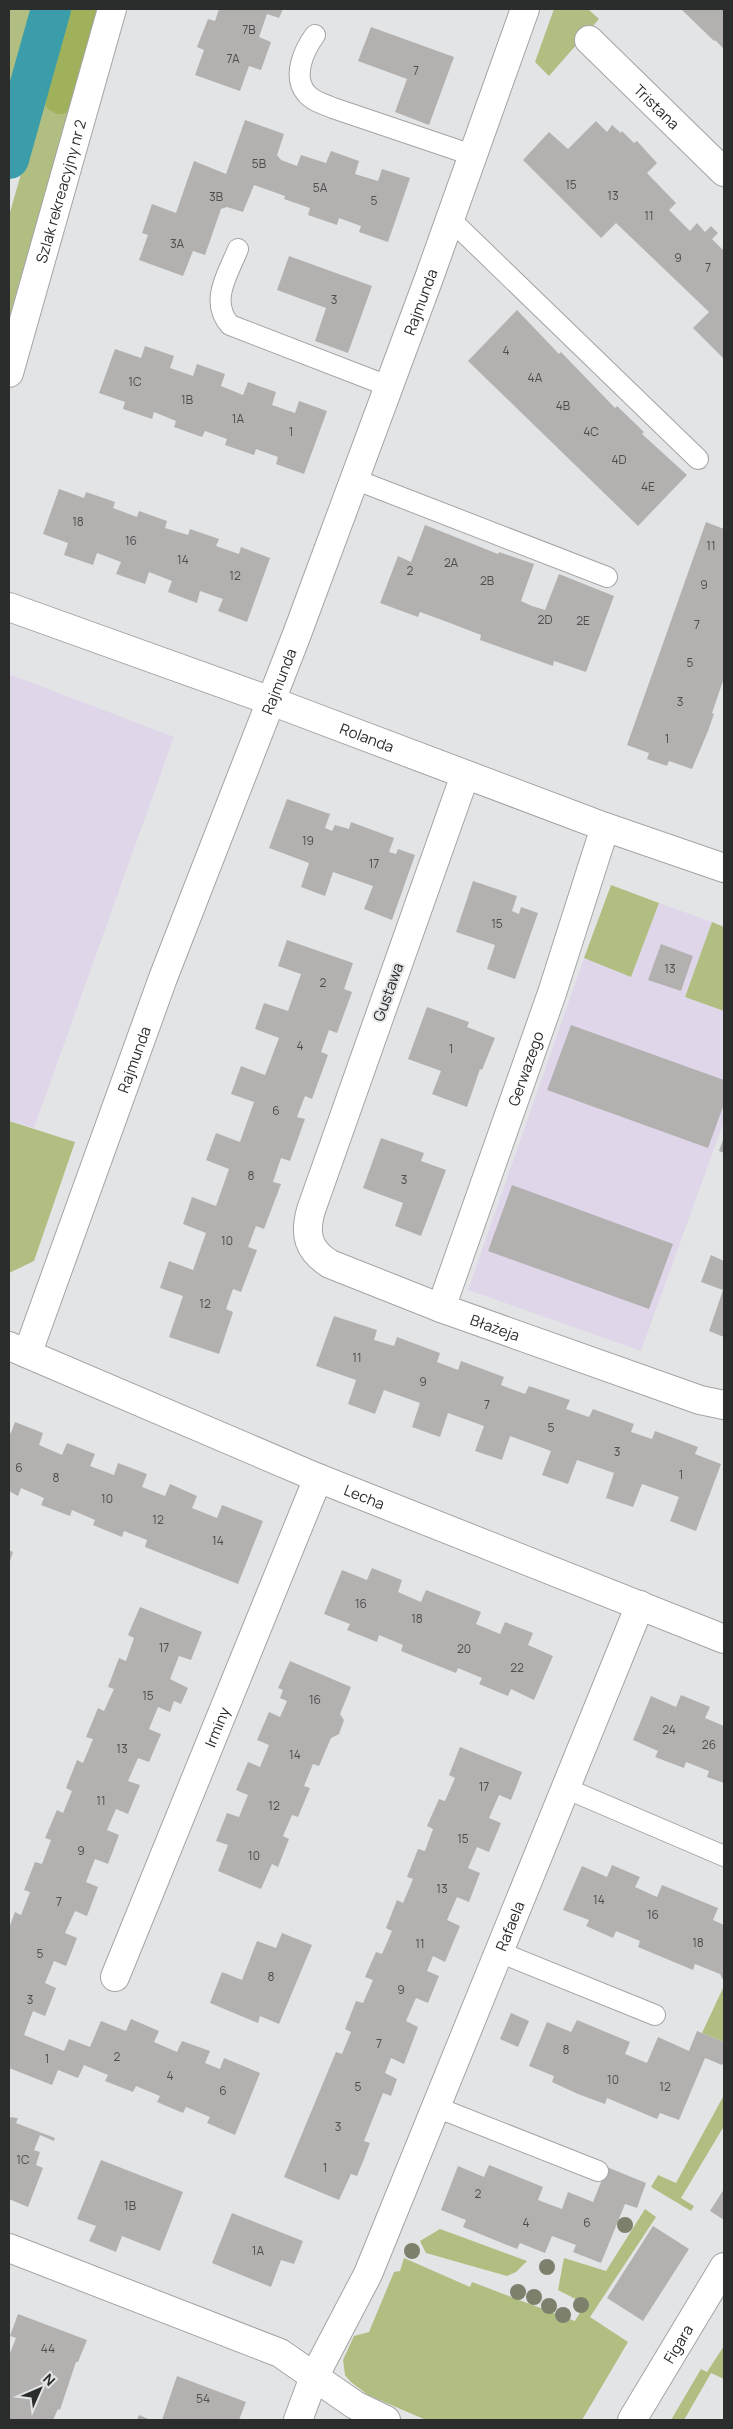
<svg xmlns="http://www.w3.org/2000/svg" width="733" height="2429" font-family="Manrope,sans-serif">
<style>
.industrial{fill:#e0d6ea}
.green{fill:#b0be81}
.forest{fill:#9fb15a}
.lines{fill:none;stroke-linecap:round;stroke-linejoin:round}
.canal{stroke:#3b9daa;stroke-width:40}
.building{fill:#b3b1b0}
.lane-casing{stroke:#a4a4a6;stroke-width:22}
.street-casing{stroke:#a4a4a6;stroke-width:30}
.lane{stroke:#fff;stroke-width:20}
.street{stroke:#fff;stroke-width:28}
.tree{fill:#7d806c}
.labels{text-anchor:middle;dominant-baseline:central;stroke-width:4;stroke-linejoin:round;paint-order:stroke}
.number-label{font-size:12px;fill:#4d4d4d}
.street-label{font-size:15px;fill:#2b2c2c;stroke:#e3e4e6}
</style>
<rect width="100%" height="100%" fill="#e3e4e6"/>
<path class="industrial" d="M9 674 174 737 34 1128 9 1121Z
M659 903 712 922 685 997 724 1011V1121L641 1351 468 1290 584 958 631 976Z"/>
<path class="green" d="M9 9H34L9 100Z
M554 9H588L599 19 549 76 535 62Z
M42 100 47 109 58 115 68 113 9 320V216Z
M611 885 659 903 631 977 584 958Z
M712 922 724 927V1011L685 997Z
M9 1121 75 1142 34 1261 9 1273Z
M723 1988H724V2042L702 2033Z
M724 2095V2126L681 2198 694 2206 691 2211 651 2187 658 2175 676 2183Z
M645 2209 656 2217 590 2317 628 2342 582 2420H426L368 2395 351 2382 345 2375 343 2360 354 2336 369 2332 394 2272 400 2271 404 2258 470 2287 472 2282 575 2321 585 2304 558 2290 564 2258 606 2271Z
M440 2229 527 2261 516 2272 507 2276 426 2253 420 2241Z
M724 2346V2379L711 2373 684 2420H671L701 2369 707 2372Z"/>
<path class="forest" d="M68 9H99L68 113 58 115 47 109 42 100Z"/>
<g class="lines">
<path class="canal" d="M9 159 51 9"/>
</g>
<path class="building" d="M219 9H283L279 18 267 14 259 37 271 42 261 70 249 66 240 91 195 75 204 50 197 47 208 19 215 21Z
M681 9H724V49L715 40 714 41Z
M371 27 454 57 429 125 395 112 407 79 358 61Z
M245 120 284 134 277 155 281 160 297 166 301 155 326 163 331 151 359 161 355 174 378 181 382 169 410 178 388 242 359 232 361 226 339 218 337 225 308 215 310 208 284 199 285 196 254 185 243 212 227 207 221 209 205 255 193 251 183 276 139 260 148 235 142 233 152 204 176 213 194 161 226 174Z
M596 121 607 132 612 125 621 133 622 131 634 143 637 141 657 163 647 173 676 203 669 210 690 231 697 223 705 232 711 226 718 233 712 239 724 251V359L693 328 709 312 616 223 601 238 523 160 549 132 568 149Z
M289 256 372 286 348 353 315 341 326 308 277 290Z
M517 310 559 354 561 352 615 408 617 406 644 432 642 434 687 475 638 526 468 361Z
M145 346 174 356 170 368 193 376 197 364 225 374 221 386 243 395 248 382 276 392 272 405 295 413 299 401 327 411 304 474 276 464 278 457 256 449 254 455 225 445 227 439 205 431 202 437 174 427 176 421 154 412 152 419 123 409 125 402 99 393 115 349 141 358Z
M59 489 84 498 86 492 115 502 113 508 137 517 139 511 167 521 165 528 188 535 190 529 219 539 216 546 239 554 241 547 270 558 247 622 218 611 223 599 200 591 197 603 168 592 172 581 149 572 145 584 116 574 121 562 97 553 93 565 64 555 68 543 43 534Z
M706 522 724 529V678L712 713 714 714 708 731 692 769 669 761 667 766 647 759 649 753 627 745Z
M425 525 498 554 499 552 534 564 521 601 532 606 545 610 559 574 614 596 586 672 554 661 553 666 480 640 481 635 450 623 420 612 418 617 380 603 398 556 411 562Z
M287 799 330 814 325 828 332 831 335 825 349 829 351 822 394 838 389 852 396 854 398 849 415 855 392 920 364 909 373 886 333 872 325 896 301 887 309 863 269 848Z
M473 881 517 896 512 911 519 914 521 907 538 913 515 979 487 969 495 945 456 932Z
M287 940 353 963 344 989 352 992 337 1033 329 1030 321 1052 328 1055 312 1099 305 1096 297 1117 305 1119 290 1161 281 1158 273 1182 281 1184 264 1229 256 1226 248 1247 257 1250 241 1292 233 1289 226 1309 233 1312 219 1354 169 1337 183 1296 160 1288 169 1261 193 1270 206 1233 183 1224 192 1197 216 1206 229 1169 206 1160 216 1133 240 1142 254 1102 231 1094 241 1066 265 1075 279 1038 255 1029 264 1003 288 1011 301 974 278 966Z
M661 944 693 956 681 991 648 980Z
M427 1007 469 1022 467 1027 495 1038 482 1070 480 1069 467 1107 432 1094 441 1071 408 1059Z
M571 1025 724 1080V1104L708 1148 547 1090Z
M724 1137V1153L719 1151Z
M381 1138 424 1153 421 1161 446 1170 421 1236 395 1226 403 1203 363 1188Z
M512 1185 673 1244 649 1309 488 1251Z
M711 1255 724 1261V1337L709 1331 723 1290 701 1282Z
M334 1316 377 1330 374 1340 394 1346 397 1337 440 1353 437 1362 458 1370 461 1361 504 1377 501 1385 525 1394 529 1386 570 1400 566 1409 589 1417 593 1409 634 1424 631 1432 652 1439 655 1431 698 1447 695 1454 721 1464 696 1531 670 1521 679 1497 642 1484 633 1507 606 1498 614 1473 577 1460 568 1484 542 1475 551 1451 510 1436 502 1460 475 1451 484 1426 448 1413 440 1437 412 1427 420 1403 384 1390 375 1414 348 1404 356 1380 316 1366Z
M15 1422 43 1433 39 1445 62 1455 67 1443 95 1454 90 1466 114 1475 118 1463 147 1474 142 1487 165 1496 170 1484 197 1496 192 1508 217 1518 222 1505 263 1521 238 1584 145 1547 147 1540 124 1531 122 1537 93 1525 95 1520 72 1510 70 1516 41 1505 44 1498 21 1488 18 1496 9 1491V1432L11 1433Z
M9 1550 13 1552 9 1564Z
M372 1568 402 1580 398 1592 421 1602 426 1590 481 1612 476 1624 500 1634 505 1622 533 1633 528 1645 553 1656 534 1700 511 1689 508 1696 479 1684 482 1678 458 1668 456 1673 401 1651 403 1645 379 1635 377 1642 347 1630 350 1624 324 1614 342 1570 367 1580Z
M140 1607 202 1632 191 1660 179 1656 170 1679 188 1688 181 1704 174 1701 170 1712 158 1707 149 1729 161 1734 149 1762 138 1758 128 1781 140 1785 128 1814 116 1809 107 1830 119 1835 108 1864 95 1859 86 1882 98 1887 87 1916 75 1911 65 1933 77 1938 66 1966 54 1961 45 1983 56 1988 45 2016 33 2011 24 2035 64 2051 69 2039 90 2047 101 2021 126 2031 131 2019 159 2031 154 2042 177 2052 182 2041 210 2051 205 2063 220 2069 224 2058 260 2073 235 2135 207 2123 210 2117 186 2107 183 2113 157 2102 160 2096 136 2086 133 2092 105 2081 108 2075 84 2065 78 2078 58 2070 52 2085 9 2068V1928L15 1912 21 1915 30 1892 24 1890 35 1862 42 1864 51 1840 45 1838 57 1810 63 1813 72 1791 66 1788 77 1760 83 1763 93 1739 86 1737 98 1708 104 1711 114 1689 108 1687 119 1658 126 1661 134 1638 128 1635Z
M290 1661 351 1687 340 1714 344 1720 339 1734 331 1738 319 1766 313 1764 304 1786 310 1788 298 1817 292 1815 283 1836 289 1839 278 1867 272 1864 261 1889 218 1871 228 1845 216 1841 227 1813 239 1817 248 1795 236 1790 248 1762 260 1767 269 1745 257 1740 269 1712 280 1717 287 1701 280 1698 283 1690 278 1688Z
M681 1695 710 1707 705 1718 724 1726V1783L707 1777 709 1771 686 1762 684 1768 655 1757 658 1751 633 1740 651 1696 676 1707Z
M460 1747 522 1772 511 1800 499 1795 489 1818 501 1823 489 1852 477 1847 468 1868 480 1873 469 1902 457 1897 447 1920 460 1926 445 1962 433 1956 427 1971 439 1976 428 2003 416 1998 406 2021 418 2027 404 2064 391 2058 385 2073 397 2079 391 2096 383 2093 364 2141 370 2143 364 2159 357 2176 351 2174 339 2200 284 2177 336 2052 342 2054 351 2032 345 2029 356 2001 363 2003 373 1980 365 1977 376 1952 382 1954 392 1931 386 1928 397 1900 403 1903 413 1879 407 1877 418 1849 425 1851 433 1829 427 1826 439 1799 445 1801 455 1778 449 1775Z
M612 1865 640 1877 635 1887 657 1897 662 1885 718 1908 713 1920 724 1925V1982L720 1974 695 1964 693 1970 638 1947 640 1941 616 1931 613 1938 586 1926 589 1920 563 1910 582 1866 607 1877Z
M282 1933 312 1945 279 2024 260 2016 258 2023 210 2003 222 1972 242 1980 257 1941 276 1948Z
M511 2013 529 2021 518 2047 500 2039Z
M577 2020 630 2042 625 2054 647 2063 658 2037 689 2051 697 2031 724 2042V2060L722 2065 705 2058 679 2120 660 2113 657 2119 607 2098 605 2104 578 2094 552 2082 554 2076 529 2066 547 2022 571 2032Z
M9 2117 18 2118 16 2123 55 2138 54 2141 40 2135 34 2150 40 2152 36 2165 43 2168 28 2207 9 2199Z
M101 2160 183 2192 160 2251 122 2236 116 2252 89 2241 96 2226 77 2219Z
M489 2165 543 2187 538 2200 562 2209 568 2192 593 2202 607 2167 646 2183 637 2208 625 2204 601 2263 573 2252 576 2245 552 2236 545 2253 520 2243 517 2249 463 2227 466 2220 441 2210 458 2166 484 2177Z
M724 2189V2220L710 2211Z
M232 2213 303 2241 294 2264 281 2260 271 2287 212 2263Z
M653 2226 689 2249 643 2321 607 2298Z
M18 2314 87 2340 78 2362H76L60 2410 58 2409 53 2420H9V2356L16 2338 10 2336Z
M177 2376 246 2402 239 2420H162Z
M139 2415 151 2420H137Z"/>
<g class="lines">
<g class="lane-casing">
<path id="lane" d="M315 35C304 50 292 76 306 93 312 101 324 104 333 108L472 155
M449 218 698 459
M238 249C228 274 209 301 230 325L388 386
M354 479 607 577
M565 1788 724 1856
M499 1952 655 2015
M436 2107 598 2171"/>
</g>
<g class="street-casing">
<g id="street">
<path id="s1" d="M589 40 724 172"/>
<path id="s2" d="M9 373 112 9"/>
<path id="s3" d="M9 607 271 701 605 827 724 868"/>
<path id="s4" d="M465 775 311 1210C304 1235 308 1250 330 1264L441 1308 700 1400 724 1405"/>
<path id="s5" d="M441 1308 552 993 605 827"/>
<path id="s6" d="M9 1346 318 1478 724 1639"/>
<path id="s7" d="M28 1352 163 978 297 634 429 278 525 9"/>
<path id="s8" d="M115 1977 318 1478"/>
<path d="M9 2248 280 2353 355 2405 386 2420"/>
<path id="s9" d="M298 2420 314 2377 368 2274 640 1605"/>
<path id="s10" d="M632 2420 724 2267"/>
</g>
</g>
<use href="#lane" class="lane"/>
<use href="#street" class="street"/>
</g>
<g class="tree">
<circle cx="625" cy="2225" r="8"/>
<circle cx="412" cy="2251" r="8"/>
<circle cx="547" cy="2267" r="8"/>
<circle cx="518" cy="2292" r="8"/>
<circle cx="534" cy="2297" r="8"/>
<circle cx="581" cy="2305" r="8"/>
<circle cx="549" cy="2306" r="8"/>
<circle cx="563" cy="2315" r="8"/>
</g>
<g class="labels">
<g class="number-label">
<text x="249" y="29">7B</text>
<text x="233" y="58">7A</text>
<text x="416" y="70">7</text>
<text x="259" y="163">5B</text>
<text x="571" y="184">15</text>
<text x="320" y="187">5A</text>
<text x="613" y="195">13</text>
<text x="216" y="196">3B</text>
<text x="374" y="200">5</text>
<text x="649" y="215">11</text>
<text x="177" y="243">3A</text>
<text x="678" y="257">9</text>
<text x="708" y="267">7</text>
<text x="334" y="299">3</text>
<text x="506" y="350">4</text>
<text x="535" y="377">4A</text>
<text x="135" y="381">1C</text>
<text x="187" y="399">1B</text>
<text x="563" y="405">4B</text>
<text x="238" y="418">1A</text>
<text x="291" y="431">1</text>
<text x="591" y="431">4C</text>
<text x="619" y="459">4D</text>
<text x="648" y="486">4E</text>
<text x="78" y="521">18</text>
<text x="131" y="540">16</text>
<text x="711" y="545">11</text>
<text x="183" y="559">14</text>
<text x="451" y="562">2A</text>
<text x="410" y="570">2</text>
<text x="235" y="575">12</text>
<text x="487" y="580">2B</text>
<text x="704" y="584">9</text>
<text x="545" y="619">2D</text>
<text x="583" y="620">2E</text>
<text x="697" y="624">7</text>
<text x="690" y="662">5</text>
<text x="680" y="701">3</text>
<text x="667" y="738">1</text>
<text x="308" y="840">19</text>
<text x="374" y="863">17</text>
<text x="497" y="923">15</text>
<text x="670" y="968">13</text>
<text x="323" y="982">2</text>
<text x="300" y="1045">4</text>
<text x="451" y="1048">1</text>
<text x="276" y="1110">6</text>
<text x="251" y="1175">8</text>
<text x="404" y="1179">3</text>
<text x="227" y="1240">10</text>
<text x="205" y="1303">12</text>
<text x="357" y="1357">11</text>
<text x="423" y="1381">9</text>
<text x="487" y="1404">7</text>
<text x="551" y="1427">5</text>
<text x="617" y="1451">3</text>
<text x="19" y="1467">6</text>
<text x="681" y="1474">1</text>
<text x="56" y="1477">8</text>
<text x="107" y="1498">10</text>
<text x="158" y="1519">12</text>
<text x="218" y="1540">14</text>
<text x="361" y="1603">16</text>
<text x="417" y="1618">18</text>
<text x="164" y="1647">17</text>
<text x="464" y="1648">20</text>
<text x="517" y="1667">22</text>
<text x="148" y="1695">15</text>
<text x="315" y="1699">16</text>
<text x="669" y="1729">24</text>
<text x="709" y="1744">26</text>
<text x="122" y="1748">13</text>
<text x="295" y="1754">14</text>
<text x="484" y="1786">17</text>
<text x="101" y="1800">11</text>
<text x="274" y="1805">12</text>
<text x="463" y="1838">15</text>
<text x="81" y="1850">9</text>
<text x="254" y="1855">10</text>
<text x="442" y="1888">13</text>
<text x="599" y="1899">14</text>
<text x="59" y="1901">7</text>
<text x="653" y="1914">16</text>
<text x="698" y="1942">18</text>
<text x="420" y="1943">11</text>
<text x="40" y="1953">5</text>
<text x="271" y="1976">8</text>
<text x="401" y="1989">9</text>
<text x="30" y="1999">3</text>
<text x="379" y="2043">7</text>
<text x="566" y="2049">8</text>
<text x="117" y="2056">2</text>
<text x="47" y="2058">1</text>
<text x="170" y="2075">4</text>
<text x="613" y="2079">10</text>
<text x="358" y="2086">5</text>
<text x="665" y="2086">12</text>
<text x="223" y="2090">6</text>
<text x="338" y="2126">3</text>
<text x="23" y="2159">1C</text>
<text x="325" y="2167">1</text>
<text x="478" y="2193">2</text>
<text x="130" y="2205">1B</text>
<text x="526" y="2222">4</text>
<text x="587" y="2222">6</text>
<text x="258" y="2250">1A</text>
<text x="48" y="2348">44</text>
<text x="203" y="2398">54</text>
</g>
<g class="street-label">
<text stroke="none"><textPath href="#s1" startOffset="95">Tristana</textPath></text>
<text stroke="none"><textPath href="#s2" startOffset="189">Szlak rekreacyjny nr 2</textPath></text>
<text stroke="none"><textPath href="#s7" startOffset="1121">Rajmunda</textPath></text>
<text stroke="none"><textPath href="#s7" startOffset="716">Rajmunda</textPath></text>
<text stroke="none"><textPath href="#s3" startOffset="381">Rolanda</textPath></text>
<text transform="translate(388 992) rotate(-70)">Gustawa</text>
<text stroke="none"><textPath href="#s7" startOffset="311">Rajmunda</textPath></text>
<text stroke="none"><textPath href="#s5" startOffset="254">Gerwazego</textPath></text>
<text stroke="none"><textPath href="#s4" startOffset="701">Błażeja</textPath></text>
<text stroke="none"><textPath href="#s6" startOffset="386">Lecha</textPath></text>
<text stroke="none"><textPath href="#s8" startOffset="270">Irminy</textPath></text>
<text stroke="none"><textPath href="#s9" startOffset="538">Rafaela</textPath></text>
<text stroke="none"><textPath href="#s10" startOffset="89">Figara</textPath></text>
</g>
</g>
<rect width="733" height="2429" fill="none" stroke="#2b2c2c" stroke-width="20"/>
<g transform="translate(40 2389) rotate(45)" stroke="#e3e4e6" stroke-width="4" paint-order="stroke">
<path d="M0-4L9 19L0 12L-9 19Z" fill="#2b2c2c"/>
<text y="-8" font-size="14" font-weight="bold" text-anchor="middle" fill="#2b2c2c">N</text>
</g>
</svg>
